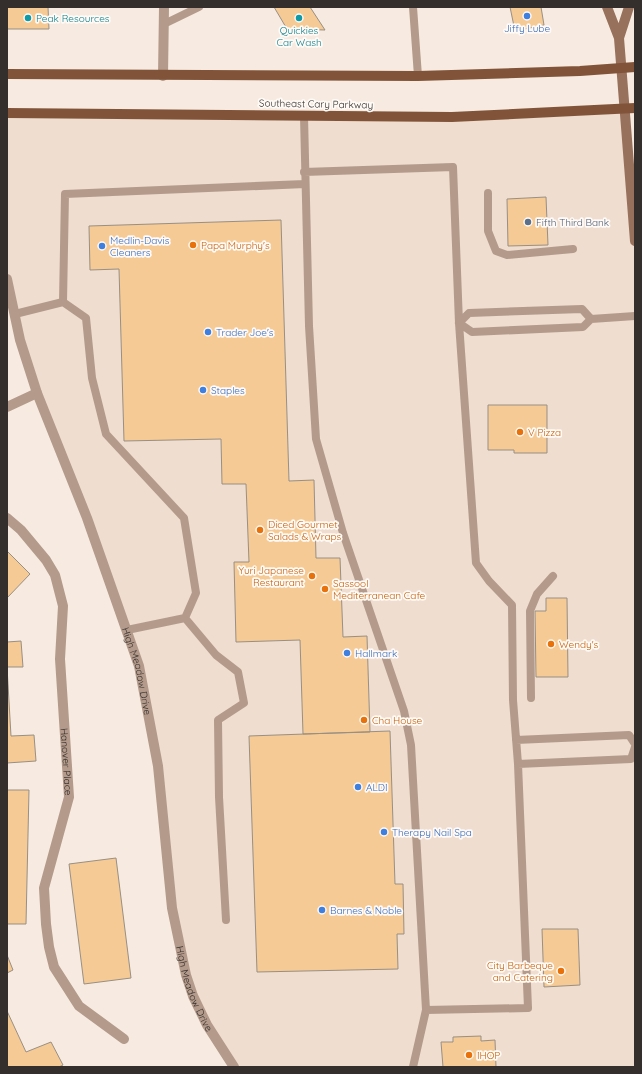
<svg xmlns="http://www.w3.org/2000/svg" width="642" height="1074" font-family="Quicksand,sans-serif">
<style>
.built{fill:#efddcf}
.building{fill:#f5ca94;stroke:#988f85}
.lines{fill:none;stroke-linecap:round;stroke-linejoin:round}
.lane{stroke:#b49a8b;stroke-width:8}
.street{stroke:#b49a8b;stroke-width:10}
.secondary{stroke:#97715c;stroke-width:10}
.primary{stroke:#81543a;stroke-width:10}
.shop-dot{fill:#3f7fe0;stroke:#fffaf6;stroke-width:1.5}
.culture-dot{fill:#0f9aa8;stroke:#fffaf6;stroke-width:1.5}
.service-dot{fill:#5c6f8a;stroke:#fffaf6;stroke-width:1.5}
.food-dot{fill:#e8710a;stroke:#fffaf6;stroke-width:1.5}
.labels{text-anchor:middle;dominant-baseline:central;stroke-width:3.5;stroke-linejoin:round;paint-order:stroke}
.culture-label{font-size:10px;fill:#0d838f;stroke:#fffaf6;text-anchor:start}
.shop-label{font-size:10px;fill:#366cbe;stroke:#fffaf6;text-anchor:start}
.street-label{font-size:10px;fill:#342f2c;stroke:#fffaf6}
.service-label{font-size:10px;fill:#4e5e75;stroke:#fffaf6;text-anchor:start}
.food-label{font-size:10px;fill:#c56008;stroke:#fffaf6;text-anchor:start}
</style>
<rect width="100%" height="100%" fill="#f7ebe1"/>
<path class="built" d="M626 109 635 241V1067H234L193 996 168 869 139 666 37 393 7 278V113L304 116Z"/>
<path class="building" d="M7 7H48L49 29H7Z
M274 7H310L325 30 287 29Z
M510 7H541L544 25 515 31Z
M546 197 548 245 508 246 507 199Z
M281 220 289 481 314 480 316 558H340L343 637 367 636 370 732 303 734 300 640 236 642 234 562H249L246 484H222L221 439 124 441 119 269 90 270 89 226Z
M488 405H547V453H514V450H488Z
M7 551 30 574 7 598Z
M546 598H567L568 677H536L535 611H546Z
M21 641 23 667H7L11 736 34 735 36 761 7 763V642Z
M390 731 395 884H403L404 934H397L398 969 257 972 249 736Z
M7 790H29L26 924H7Z
M116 858 131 978 84 984 69 864Z
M542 929H578L580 985 544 987Z
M7 955 13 970 7 973Z
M7 1011 26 1052 51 1042 63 1065 59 1067H7Z
M481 1036V1041L495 1040 496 1067H443L441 1042H453V1037Z"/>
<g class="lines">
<path class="lane" d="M413 7 418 76
M164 24 199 7
M304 116 309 326 316 439 343 533 404 711 411 745 426 1010 413 1067
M304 172 453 167 459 323 476 563 489 581 512 605 513 700 518 764 528 1008 426 1010
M488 193V231L496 251 507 255 573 249
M63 302 86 318 92 378 106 434 184 518 196 593 185 618 127 630
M15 314 63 302 65 194 305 184
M591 319 582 309 469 313 459 323 472 332 583 327 591 319 635 316
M185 618 216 655 238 672 244 703 218 720 219 797 226 920
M531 698 530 611 537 594 553 576
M516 740 629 735 635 744
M518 764 631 759 635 747"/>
<g class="street">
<path d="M163 76 164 7"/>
<path id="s1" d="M7 279 20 340 37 393 87 518 139 666 158 766 172 908 186 975 193 996 207 1025 234 1067"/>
<path d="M7 407 37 393"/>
<path id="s2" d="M7 518 21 530 46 560 55 575 63 606 60 659 69 797 44 888 46 924 49 947 54 967 79 1006 124 1039"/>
</g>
<path class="secondary" d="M607 7 619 38 635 241
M619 38 629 7"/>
<path class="primary" d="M7 74 418 76 580 71 635 67
M7 113 452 117 635 108"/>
</g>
<g class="shop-dot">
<circle cx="527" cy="16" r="4"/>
<circle cx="102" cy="246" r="4"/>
<circle cx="208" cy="332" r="4"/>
<circle cx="203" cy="390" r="4"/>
<circle cx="347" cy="653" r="4"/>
<circle cx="358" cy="787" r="4"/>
<circle cx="384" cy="832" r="4"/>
<circle cx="322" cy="910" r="4"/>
</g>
<g class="culture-dot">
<circle cx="28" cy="18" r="4"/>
<circle cx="299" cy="18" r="4"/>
</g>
<circle class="service-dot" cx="528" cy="222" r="4"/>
<g class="food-dot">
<circle cx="193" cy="245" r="4"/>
<circle cx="520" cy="432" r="4"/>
<circle cx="260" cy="530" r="4"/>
<circle cx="312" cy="576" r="4"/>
<circle cx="325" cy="589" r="4"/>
<circle cx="551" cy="644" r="4"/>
<circle cx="364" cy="720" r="4"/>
<circle cx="561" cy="971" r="4"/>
<circle cx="469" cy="1055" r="4"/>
</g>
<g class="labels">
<g class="culture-label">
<text x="36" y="18">Peak Resources</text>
<text x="299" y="30" text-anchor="middle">Quickies<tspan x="299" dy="12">Car Wash</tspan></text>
</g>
<g class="shop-label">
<text x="527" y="28" text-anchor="middle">Jiffy Lube</text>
<text x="110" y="240">Medlin-Davis<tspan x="110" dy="12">Cleaners</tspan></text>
<text x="216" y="332">Trader Joe's</text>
<text x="211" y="390">Staples</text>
<text x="355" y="653">Hallmark</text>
<text x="366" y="787">ALDI</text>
<text x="392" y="832">Therapy Nail Spa</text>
<text x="330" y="910">Barnes &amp; Noble</text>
</g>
<g class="street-label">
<text transform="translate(316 104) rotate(1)">Southeast Cary Parkway</text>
<text stroke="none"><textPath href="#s1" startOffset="414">High Meadow Drive</textPath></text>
<text stroke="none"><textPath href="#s2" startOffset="263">Hanover Place</textPath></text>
<text stroke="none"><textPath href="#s1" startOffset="738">High Meadow Drive</textPath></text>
</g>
<g class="service-label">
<text x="536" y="222">Fifth Third Bank</text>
</g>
<g class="food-label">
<text x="201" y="245">Papa Murphy's</text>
<text x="528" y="432">V Pizza</text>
<text x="268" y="524">Diced Gourmet<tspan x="268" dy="12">Salads &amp; Wraps</tspan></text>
<text x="304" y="570" text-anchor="end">Yuri Japanese<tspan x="304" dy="12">Restaurant</tspan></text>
<text x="333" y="583">Sassool<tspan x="333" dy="12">Mediterranean Cafe</tspan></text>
<text x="559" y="644">Wendy's</text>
<text x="372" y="720">Cha House</text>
<text x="553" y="965" text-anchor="end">City Barbeque<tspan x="553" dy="12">and Catering</tspan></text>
<text x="477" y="1055">IHOP</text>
</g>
</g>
<rect width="642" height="1074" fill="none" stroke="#342f2c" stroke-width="16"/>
</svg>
